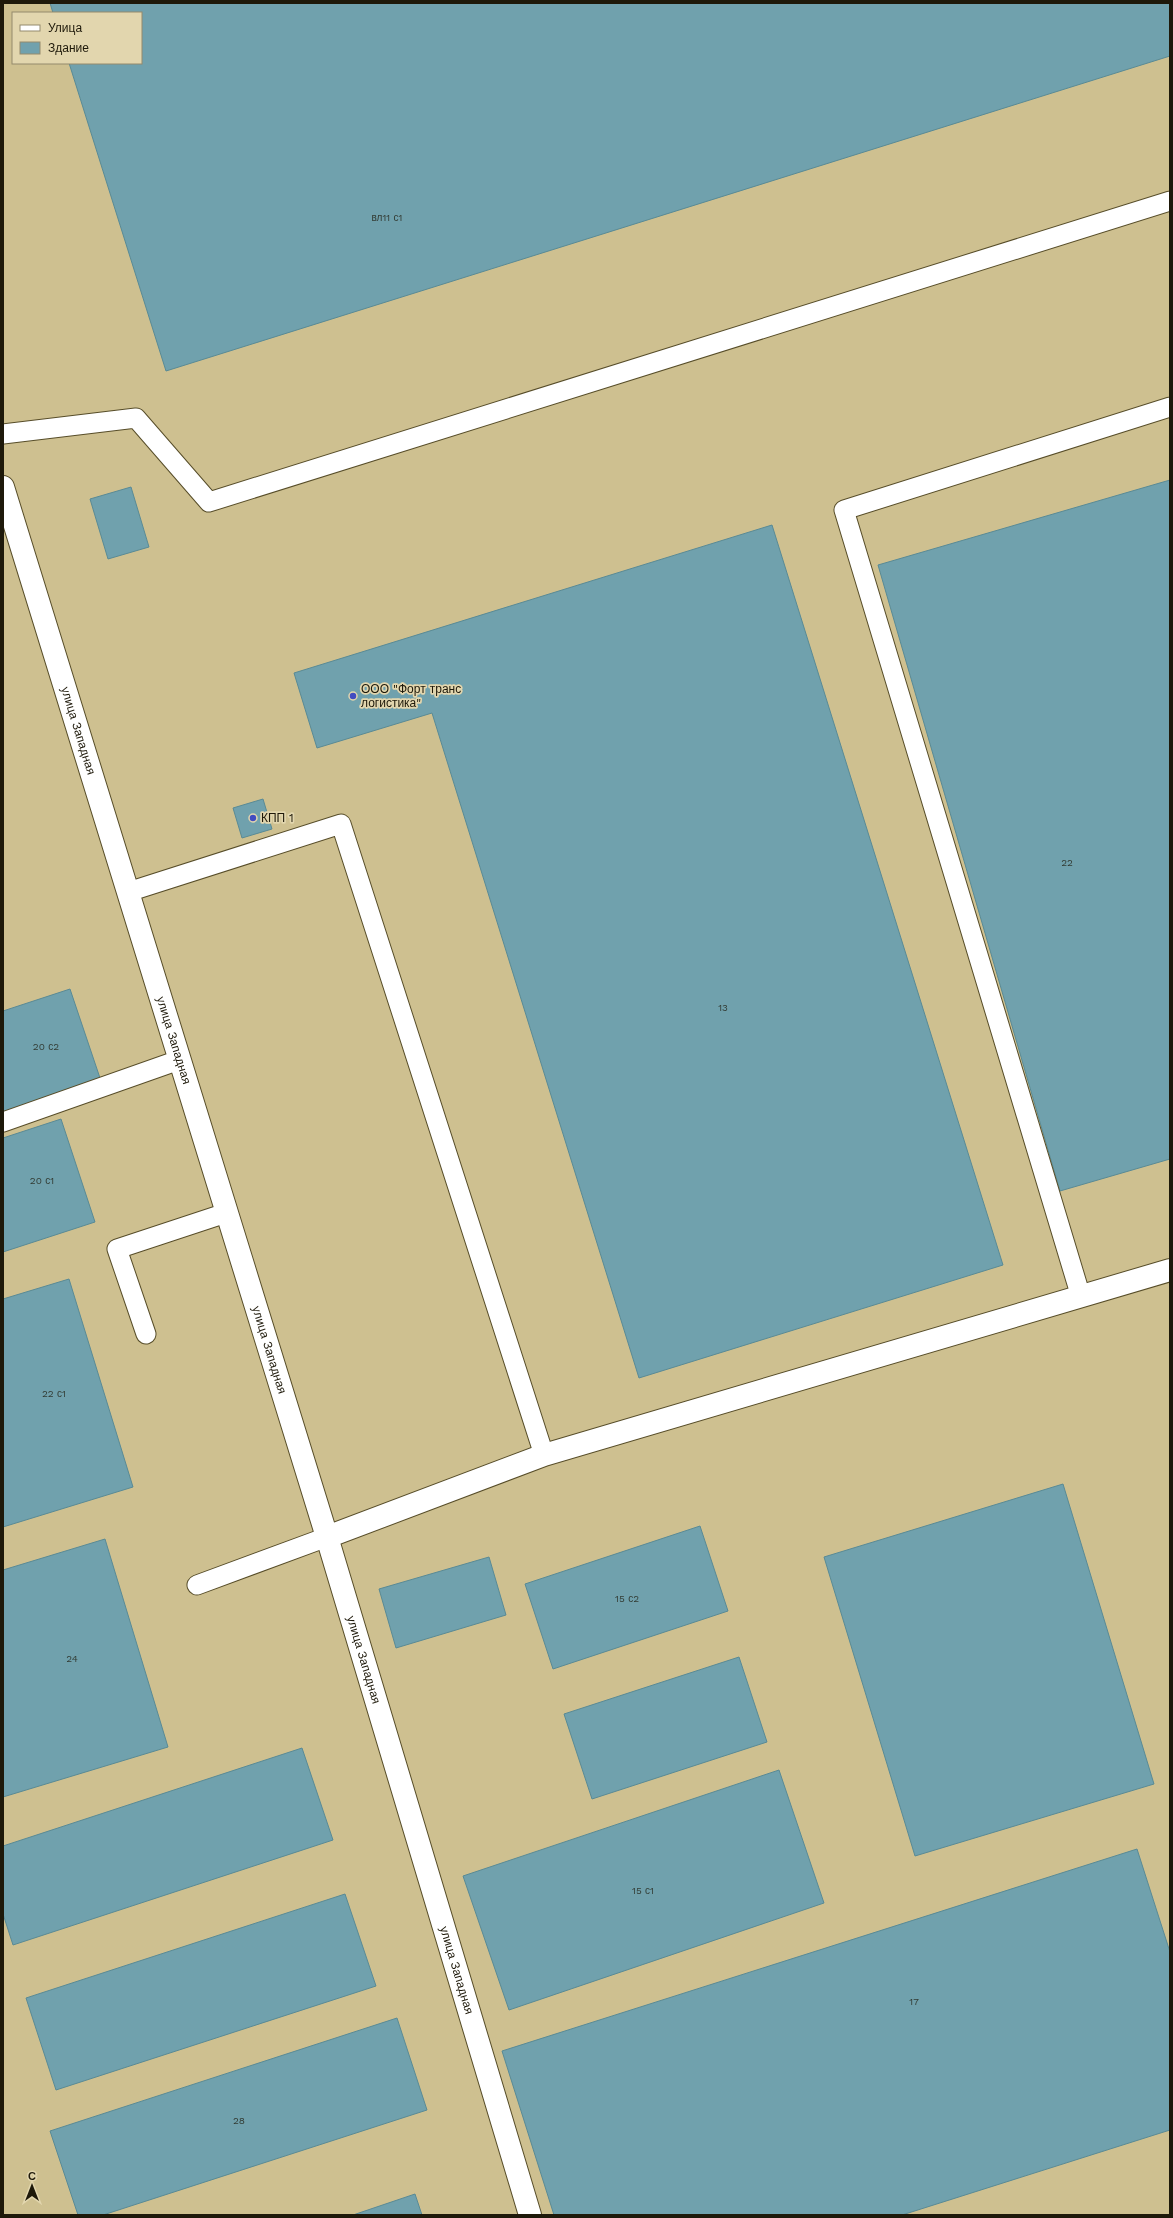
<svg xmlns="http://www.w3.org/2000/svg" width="1173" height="2218" font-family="'Work Sans',sans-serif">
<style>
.built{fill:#cec090;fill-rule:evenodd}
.building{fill:#70a1ad;stroke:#598a95}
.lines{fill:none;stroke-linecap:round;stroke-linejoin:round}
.lane-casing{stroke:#574d29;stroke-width:21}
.street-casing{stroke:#574d29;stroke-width:24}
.lane{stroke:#fff;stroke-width:19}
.street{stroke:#fff;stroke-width:22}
.poi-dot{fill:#424cc0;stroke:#e2d6ae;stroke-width:1.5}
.labels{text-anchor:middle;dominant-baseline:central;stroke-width:3.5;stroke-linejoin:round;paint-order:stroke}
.number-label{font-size:10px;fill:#323b33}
.poi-label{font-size:12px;fill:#1e190a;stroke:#e2d6ae;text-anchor:start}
.street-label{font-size:12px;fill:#1e190a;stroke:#e2d6ae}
</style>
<rect width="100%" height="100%" fill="#d5caa1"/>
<path class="built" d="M3 3H1170V2215H3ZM13 13H141V63H13Z"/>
<path class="building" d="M50 3H1170V56L166 371 69 63H141V13H53Z
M1170 480V1159L1060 1191 878 565Z
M131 487 149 547 108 559 90 499Z
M772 525 1003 1265 639 1378 432 713 317 748 294 673Z
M263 799 272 829 242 838 233 808Z
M70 989 101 1081 3 1113V1011Z
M61 1119 95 1222 3 1252V1138Z
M69 1279 133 1487 3 1527V1299Z
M1063 1484 1154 1784 915 1856 824 1557Z
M700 1526 728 1611 553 1669 525 1584Z
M105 1539 168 1747 3 1797V1570Z
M489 1557 506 1615 396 1648 379 1589Z
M739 1657 767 1742 592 1799 564 1714Z
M302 1748 333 1840 13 1945 3 1914V1846Z
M779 1770 824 1903 509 2010 463 1876Z
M1137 1849 1170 1952V2130L902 2215H554L502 2051Z
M345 1894 376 1986 56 2090 26 1998Z
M397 2018 427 2110 103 2215H78L50 2131Z
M415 2194 422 2215H353Z"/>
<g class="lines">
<g class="lane-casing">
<path id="lane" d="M3 434 136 418 209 502 1170 201
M128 892 341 824 544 1455
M3 1122 179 1060
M1081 1297 844 510 1170 407
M146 1334 117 1249 226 1213
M197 1585 327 1537"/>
</g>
<g class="street-casing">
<g id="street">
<path id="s1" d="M3 487 327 1537 530 2215"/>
<path d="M327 1537 544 1455 1170 1270"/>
</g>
</g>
<use href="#lane" class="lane"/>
<use href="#street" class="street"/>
</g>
<g class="poi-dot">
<circle cx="353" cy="696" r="4"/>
<circle cx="253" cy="818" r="4"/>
</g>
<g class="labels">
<g class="number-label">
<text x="387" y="217">вл11 с1</text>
<text x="1067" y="862">22</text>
<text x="723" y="1007">13</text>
<text x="46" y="1046">20 с2</text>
<text x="42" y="1180">20 с1</text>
<text x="54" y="1393">22 с1</text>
<text x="627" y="1598">15 с2</text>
<text x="72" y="1658">24</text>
<text x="643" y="1890">15 с1</text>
<text x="914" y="2001">17</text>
<text x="239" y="2120">28</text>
</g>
<g class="poi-label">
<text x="361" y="689">ООО "Форт транс<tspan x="361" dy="14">логистика"</tspan></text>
<text x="261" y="818">КПП 1</text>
</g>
<g class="street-label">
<text stroke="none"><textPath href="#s1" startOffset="255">улица Западная</textPath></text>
<text stroke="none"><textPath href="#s1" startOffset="579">улица Западная</textPath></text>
<text stroke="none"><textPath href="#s1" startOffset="903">улица Западная</textPath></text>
<text stroke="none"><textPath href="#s1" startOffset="1227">улица Западная</textPath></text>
<text stroke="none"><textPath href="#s1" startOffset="1551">улица Западная</textPath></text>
</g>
</g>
<rect width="1173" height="2218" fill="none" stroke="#1e190a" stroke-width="8"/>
<rect x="12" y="12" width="130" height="52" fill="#e2d6ae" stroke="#948a6c"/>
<rect x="20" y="25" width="20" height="6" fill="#ffffff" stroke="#948a6c"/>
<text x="48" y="32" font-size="12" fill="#1e190a">Улица</text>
<rect x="20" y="42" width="20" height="12" fill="#70a1ad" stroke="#948a6c"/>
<text x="48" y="52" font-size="12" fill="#1e190a">Здание</text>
<g transform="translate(32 2186)" stroke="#e2d6ae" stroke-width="3" paint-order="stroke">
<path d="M0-3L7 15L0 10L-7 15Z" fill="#1e190a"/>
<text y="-6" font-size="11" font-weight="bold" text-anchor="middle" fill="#1e190a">С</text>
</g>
</svg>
